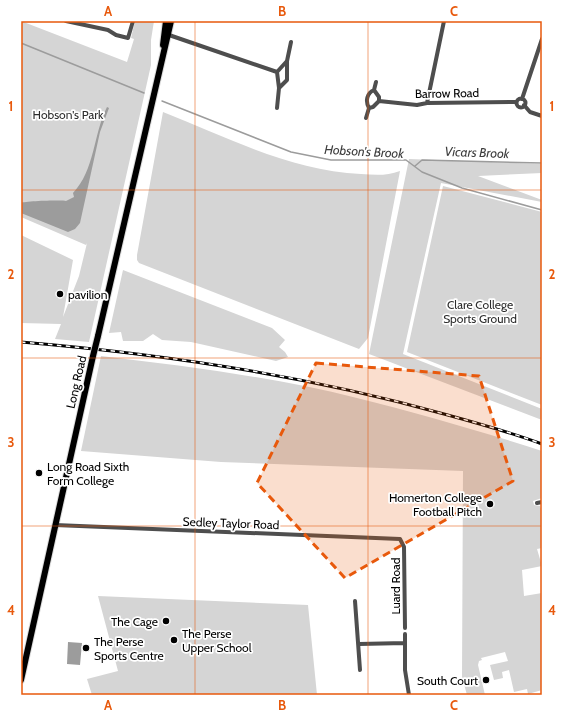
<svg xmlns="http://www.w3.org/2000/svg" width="563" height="716" font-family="Cabin,sans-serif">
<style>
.green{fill:#d5d5d5}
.water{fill:#9c9c9c}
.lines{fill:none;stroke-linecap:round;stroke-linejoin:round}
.stream{stroke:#9c9c9c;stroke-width:1.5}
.primary-casing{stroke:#dbdbdb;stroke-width:8}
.street{stroke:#4e4e4e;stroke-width:4}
.primary{stroke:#000;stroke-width:6}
.rail-casing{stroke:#000;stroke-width:3}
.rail{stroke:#fff;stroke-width:1.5;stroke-dasharray:4.5;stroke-linecap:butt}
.primary-bridge-casing{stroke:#dbdbdb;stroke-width:8;stroke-linecap:butt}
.primary-bridge{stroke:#000;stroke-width:6}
.marked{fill:#e8590c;fill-opacity:0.2;stroke:#e8590c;stroke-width:3;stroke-dasharray:8 5;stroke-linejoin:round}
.grid{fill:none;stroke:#e8590c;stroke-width:1;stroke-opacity:0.55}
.poi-dot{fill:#000;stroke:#fff;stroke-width:1.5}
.labels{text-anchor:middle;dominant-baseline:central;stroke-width:3.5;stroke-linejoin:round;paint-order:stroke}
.street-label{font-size:12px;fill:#000;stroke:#fff}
.park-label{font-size:12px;fill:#2c2c2c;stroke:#fff}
.poi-label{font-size:12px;fill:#000;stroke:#fff;text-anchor:start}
.water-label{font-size:13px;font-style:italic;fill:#3d3d3d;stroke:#fff}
.neatline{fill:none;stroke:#e8590c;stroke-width:1.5}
.grid-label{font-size:13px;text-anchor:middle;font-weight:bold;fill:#e8590c}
</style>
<rect width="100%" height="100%" fill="#fff"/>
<path class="green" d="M21 21 127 62 134 39 131 38 135 21H154L151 40V65L89 342 55 339 61 324 21 323V235L73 260 63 317 79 276 87 243 86 245 21 217Z
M163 112C228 138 290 170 361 174 375 175 387 176 400 171L368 338 359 349 139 263 137 260V255Z
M409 159 542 164V173L478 176 542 200V202L441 183 403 354 542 409V420L369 354Z
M443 186 542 212V405L407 352Z
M123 270 272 328 285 340 279 347 285 352 288 357 276 361 191 342 162 340 153 334 143 341H123L121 332 109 333Z
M101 356C186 366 273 377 357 398 421 414 480 431 542 451V498L533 501 534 505 540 506 542 512V548L537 549 542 566 522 570 524 596 542 593V690L528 694 527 689 514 692 509 670 502 672 503 678 494 680 490 665 508 661 505 652 481 658 482 660 479 661 478 665 485 695H467L462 677 463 471 221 462 81 451Z
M98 596 308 605 317 695H92L87 679 118 671Z"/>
<path class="water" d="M107 107 109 108 100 132 80 223 75 229 68 232 21 213V203C25 201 63 200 66 201L74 197 73 193C95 170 93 135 107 107Z
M68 642 82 643 80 665 67 664Z"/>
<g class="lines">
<path class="stream" d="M21 43 144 93
M162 101 291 152 331 160H406L422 172 462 188 542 210
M415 166 422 160 542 163"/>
<g class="primary-casing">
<path id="primary" d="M163 45 166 21
M98 336 171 21
M21 680 93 356"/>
</g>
<path class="street" d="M66 21 108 30 116 35 128 38 133 21
M169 35 277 72
M287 61V80L279 88 277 72Z
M287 61 291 42
M374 90 379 97V101L373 107 369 108C365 101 367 93 374 90Z
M374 90 376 82
M516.5 103a4.5 4.5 0 1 1 9 0a4.5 4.5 0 1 1-9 0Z
M522 99 542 39
M379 101 417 105 427 103 516 102
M427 103 444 21
M524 105 530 112 542 116
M277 108 279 88
M366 118 369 108
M537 503 542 502
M55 525 400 539 404 547 405 628
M355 601 360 670
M405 634V670L409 695
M359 644 405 643"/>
<use href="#primary" class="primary"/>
<g class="rail-casing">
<path id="rail" d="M21 342C164 354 305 375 444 414 477 423 510 432 542 444"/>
</g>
<use href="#rail" class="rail"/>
<g class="primary-bridge-casing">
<path id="primary-bridge" d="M93 356 98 336"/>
</g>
<use href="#primary-bridge" class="primary-bridge"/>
</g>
<path class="marked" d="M316 363 479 376 513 481 345 578 257 483Z"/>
<path class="grid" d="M195 21V695M368 21V695M21 190H542M21 358H542M21 526H542"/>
<g class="poi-dot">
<circle cx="60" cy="294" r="4"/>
<circle cx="39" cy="473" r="4"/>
<circle cx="490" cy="504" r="4"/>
<circle cx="166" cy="621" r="4"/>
<circle cx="174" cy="640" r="4"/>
<circle cx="86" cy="648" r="4"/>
<circle cx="486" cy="680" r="4"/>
</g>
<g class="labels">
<g class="street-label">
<text transform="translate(447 93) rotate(-1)">Barrow Road</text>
<text transform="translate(76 382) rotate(-77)">Long Road</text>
<text transform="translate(231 523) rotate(2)">Sedley Taylor Road</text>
<text transform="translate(395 586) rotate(-90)">Luard Road</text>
</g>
<g class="park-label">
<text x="68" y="114">Hobson's Park</text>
<text x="480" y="304">Clare College<tspan x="480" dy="14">Sports Ground</tspan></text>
</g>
<g class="poi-label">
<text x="68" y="294">pavilion</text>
<text x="47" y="466">Long Road Sixth<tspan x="47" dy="14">Form College</tspan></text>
<text x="482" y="497" text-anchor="end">Homerton College<tspan x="482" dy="14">Football Pitch</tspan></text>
<text x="158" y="621" text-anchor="end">The Cage</text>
<text x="182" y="633">The Perse<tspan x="182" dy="14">Upper School</tspan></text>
<text x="94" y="641">The Perse<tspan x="94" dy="14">Sports Centre</tspan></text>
<text x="478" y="680" text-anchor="end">South Court</text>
</g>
<g class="water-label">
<text transform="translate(364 151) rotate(3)">Hobson's Brook</text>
<text transform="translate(477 152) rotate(2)">Vicars Brook</text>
</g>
</g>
<rect width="563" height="716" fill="none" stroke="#ffffff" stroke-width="44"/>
<rect x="22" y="22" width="519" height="672" class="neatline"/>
<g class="grid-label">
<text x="108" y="16">A</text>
<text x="282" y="16">B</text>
<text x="454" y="16">C</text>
<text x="11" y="111">1</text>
<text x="552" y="111">1</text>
<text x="11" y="279">2</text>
<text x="552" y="279">2</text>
<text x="11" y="447">3</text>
<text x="552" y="447">3</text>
<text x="11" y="615">4</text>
<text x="552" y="615">4</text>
<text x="108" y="710">A</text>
<text x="282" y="710">B</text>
<text x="454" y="710">C</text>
</g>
</svg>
